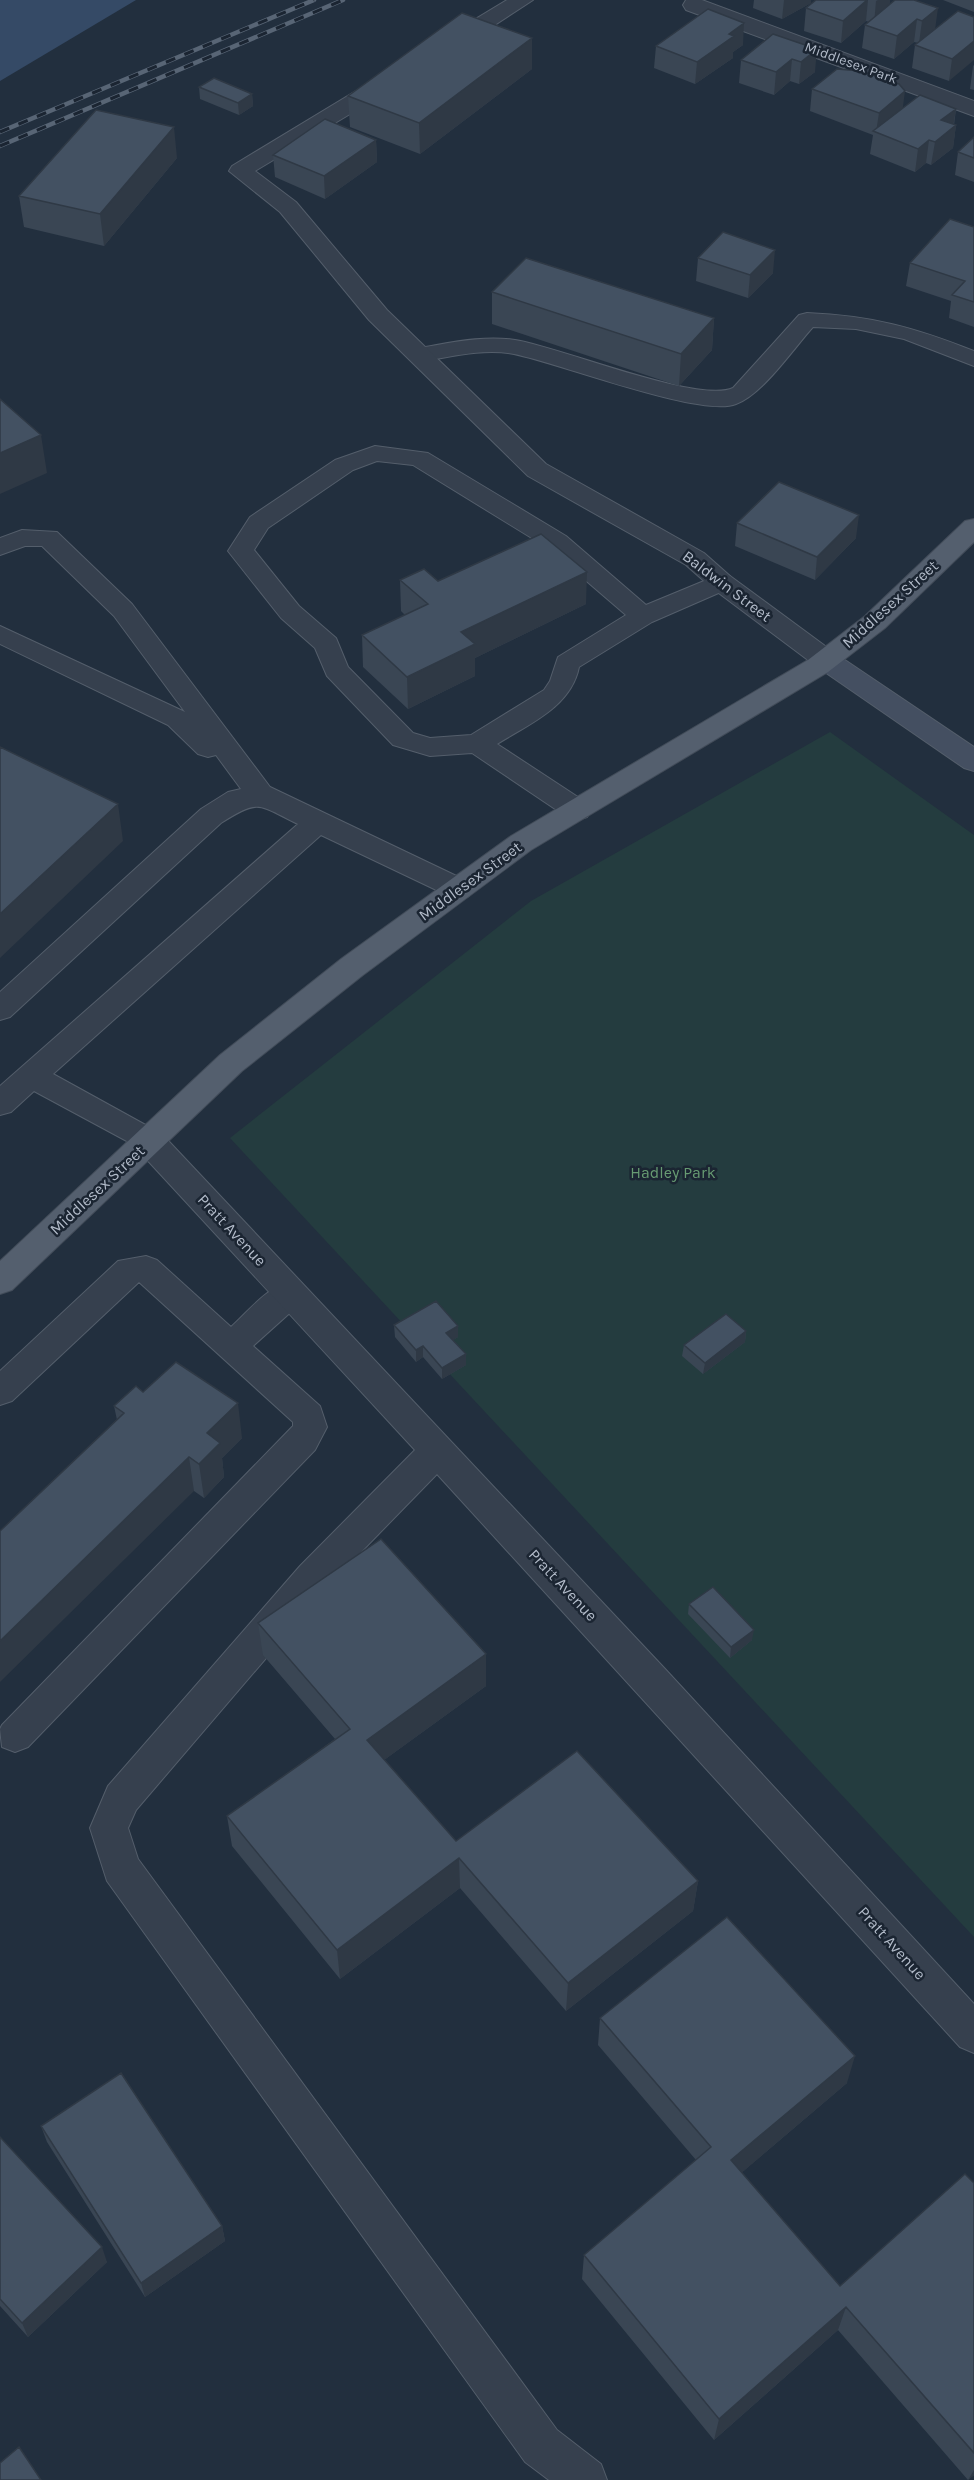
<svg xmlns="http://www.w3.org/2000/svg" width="974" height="2480" font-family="Karla,sans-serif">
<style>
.green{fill:#243c3f}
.water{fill:#354a66}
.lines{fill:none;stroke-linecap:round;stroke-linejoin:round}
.lane-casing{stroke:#545e6b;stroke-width:2}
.street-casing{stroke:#545e6b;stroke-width:2}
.secondary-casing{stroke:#545e6b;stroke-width:2}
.primary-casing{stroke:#424c59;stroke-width:2}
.lane{fill:#36404e;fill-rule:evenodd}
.street{fill:#36404e;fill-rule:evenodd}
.secondary{fill:#444f61;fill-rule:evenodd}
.primary{fill:#545f6e;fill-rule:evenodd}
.rail-casing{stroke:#586575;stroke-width:4.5}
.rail{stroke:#1b2532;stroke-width:3;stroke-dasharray:10;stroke-linecap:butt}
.wall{fill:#3a4654}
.shaded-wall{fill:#2f3945}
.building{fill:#435162;stroke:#2f3945;stroke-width:1.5}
.labels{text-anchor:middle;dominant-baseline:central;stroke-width:5;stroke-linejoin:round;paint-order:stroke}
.far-street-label{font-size:14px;fill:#b2bbc9;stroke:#1b2532}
.street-label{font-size:16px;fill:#b2bbc9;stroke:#1b2532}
.park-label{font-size:16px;fill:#679b72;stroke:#1b2532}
</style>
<rect width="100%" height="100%" fill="#222f3e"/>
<path class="green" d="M830 732 974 835V1937L230 1138 531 901Z"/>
<path class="water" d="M0 0H136L0 81Z"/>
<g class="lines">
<g class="lane-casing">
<path id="lane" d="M807 313C873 316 913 327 974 351V366L904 339 856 329 813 327C793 349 763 394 736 404 701 418 559 363 514 354 483 348 450 357 419 362L411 360 407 355 411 350 419 348C450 343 483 335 515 340 560 347 698 404 733 388L799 315Z
M375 446 428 453 566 536 646 605 721 574 730 576 734 582 730 588 652 622 579 667C571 707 529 724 497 744L587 803 591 810 587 817 577 820 567 817 472 753 430 756 393 745 327 676 315 648 281 618 228 551 250 517 335 460ZM377 461 413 465 548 548 626 615 558 657 550 681 544 690 471 735 430 738 413 733 348 667 336 638 299 606 254 550 268 528 353 470Z
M22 530 57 532 132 604 270 787 469 882 473 889 469 896 459 899 449 896 321 835 53 1074 160 1133 164 1141 160 1149 149 1153 34 1091 11 1112 0 1115V1086L298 824C258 805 260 798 221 823L10 1017 0 1020V992L201 809 228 792 241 789 216 755 208 757 198 754 168 725 0 644V626L185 712 114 616 42 546H25L0 555V538Z
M146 1256 157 1260 231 1327C250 1310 276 1275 302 1284L307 1293 302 1302 253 1346 320 1406 327 1427 315 1450 28 1747 15 1752 2 1747 0 1729 2 1725 293 1426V1422L139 1282 12 1401 0 1405V1371L118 1261Z"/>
</g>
<g class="street-casing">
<path id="street" d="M507 0H533L455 51H439L436 46 439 41Z
M686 0H702L974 101V116L686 10 683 5Z
M387 75 395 77 398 82 395 87 255 171 296 202 387 310 546 464 704 553 730 576 836 654 840 660 836 666 826 669 816 666 712 588 686 565 528 476 369 320 280 212 229 171 232 166 379 77Z
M149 1129 160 1132 666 1670 974 2004V2053L960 2047 437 1474 326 1588 136 1810 128 1828 138 1859 557 2430 601 2464 607 2480H549L525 2462 107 1881 90 1828 108 1786 300 1566 415 1450 138 1150 133 1141 138 1132Z"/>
</g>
<g class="secondary-casing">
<path id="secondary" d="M826 651 836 654 974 747V771L964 768 816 666 812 660 816 654Z"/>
</g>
<g class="primary-casing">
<path id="primary" d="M974 519V542L885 628 828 672 531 850 363 975 242 1071 12 1290 0 1294V1261L220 1055 341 959 511 836 808 660 865 616 965 521Z"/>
</g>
<use href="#lane" class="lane"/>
<use href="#street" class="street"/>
<use href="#secondary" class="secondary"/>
<use href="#primary" class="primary"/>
<g class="rail-casing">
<path id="rail" d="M0 132 314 0
M0 146 343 0"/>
</g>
<use href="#rail" class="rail"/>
</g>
<path class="wall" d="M754 0H811V3L782 19 753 8Z
M816 0H890L889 5 895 0 935 30 974 17 949 81 912 68 915 45 918 43 914 42 894 59 862 48 865 25 869 22 866 21 841 43 804 31 806 8Z
M943 0H974V12Z
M773 34 815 72 799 84 790 81 774 95 739 83 741 60Z
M743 45 733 52V58L695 84 654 68 656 46Z
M974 65V90L970 89 973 66Z
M532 69 420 154 350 127 348 96Z
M199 87 252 94 253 106 239 115 200 99Z
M812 89 903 108 956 109 954 125H956L953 148 931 165 926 163 915 172 870 154 873 135 810 111Z
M974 137V182L955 175 958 152Z
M376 140 377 162 325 199 275 177 273 155Z
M177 158 104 246 24 227 19 196Z
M974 227V327L949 318 951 301 906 286 910 263Z
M698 258 773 273 748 298 696 281Z
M492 292 714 318 712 350 679 386 492 324Z
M737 523 856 538 815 580 735 546Z
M400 580 438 581 586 604 475 658V676L408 709 363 667 362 635 405 615 401 611Z
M394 1325 458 1326V1337L453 1340 466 1354V1365L442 1379 423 1357 416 1362 395 1337Z
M746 1331 745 1342 703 1374 682 1356 684 1345Z
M143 1392 242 1438 222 1458 224 1477 204 1498 194 1491 117 1420 114 1406Z
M689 1604 752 1640 730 1658 688 1614Z
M258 1623 486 1686 384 1760 456 1841 698 1881 693 1911 566 2011 460 1888 340 1979 232 1846 227 1816 335 1739 263 1655Z
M600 2018 847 2083 741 2173 840 2286 974 2183V2475L968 2480 838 2330 714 2440 582 2279 584 2255 696 2160 598 2045Z
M41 2126 222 2226 225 2241 145 2297 47 2142Z
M0 2137 107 2262 28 2337 0 2306Z"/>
<path class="shaded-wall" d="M784 0H811V3L782 19Z
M867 0H868L866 21 841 43 843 21Z
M878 0H890L889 10 874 24 876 1Z
M938 8 935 30 919 43 922 21Z
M917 19 914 42 894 59 897 36Z
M744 23 743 45 733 52V58L695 84 697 62 729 34Z
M532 38V69L420 154 419 123Z
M974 41V60L949 81 952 59Z
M817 49 815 72 799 84 801 62Z
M792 59 790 81 774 95 776 72Z
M905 91 902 114 876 132 879 113Z
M252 94 253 106 239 115 238 103Z
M956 109 953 127 956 125 953 148 931 165 935 142 941 120Z
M174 127 177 158 104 246 100 214Z
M376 140 377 162 325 199 324 176Z
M929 140 926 163 915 172 918 149Z
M775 250 773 273 748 298 750 275Z
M714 318 712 350 679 386 681 354Z
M41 435 47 473 0 494V453Z
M859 515 856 538 815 580 817 557Z
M587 572 586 604 475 658V676L408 709 407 677 461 632Z
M118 804 123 841 0 958V914Z
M458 1326V1337L447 1344 446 1333Z
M746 1331 745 1342 703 1374 705 1363Z
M423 1346V1357L416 1362V1350Z
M466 1354V1365L442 1379V1368Z
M238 1403 242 1438 222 1458 224 1477 204 1498 199 1464 207 1433Z
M189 1457 194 1491 0 1682V1641Z
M754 1630 752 1640 730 1658 731 1647Z
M486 1654V1686L369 1771 367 1740Z
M459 1858 460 1888 340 1979 337 1950Z
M698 1881 693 1911 566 2011 568 1983Z
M855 2056 847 2083 726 2186 731 2160Z
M222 2226 225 2241 145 2297 141 2283Z
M102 2247 107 2262 28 2337 22 2323Z
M846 2307 838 2330 714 2440 719 2419Z
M974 2470V2475L968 2480Z"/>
<path class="building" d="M816 0H867L843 21 806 8Z
M895 0H914L938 8 922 21 917 19 897 36 865 25Z
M708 9 744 23 729 34 734 36 697 62 656 46Z
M958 11 974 17V41L952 59 915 45Z
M462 13 532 38 419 123 348 96Z
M773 34 817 49 801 62 792 59 776 72 741 60Z
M837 69 861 71 899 84 905 91 879 113 812 89Z
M214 78 252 94 238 103 199 87Z
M920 95 956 109 941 120 956 125 935 142 929 140 918 149 873 131Z
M96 110 174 127 100 214 19 196Z
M325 119 376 140 324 176 273 155Z
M974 137V158L958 152Z
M950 219 974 227V302L952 295 965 281 910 263Z
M723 232 775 250 750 275 698 258Z
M526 258 714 318 681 354 492 292Z
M0 399 41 435 0 453Z
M779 482 859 515 817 557 737 523Z
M541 534 587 572 461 632 475 644 407 677 362 635 428 604 400 580 424 569 438 581Z
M0 747 118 804 0 914Z
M436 1301 458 1326 446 1333 466 1354 442 1368 423 1346 416 1350 394 1325Z
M726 1314 746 1331 705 1363 684 1345Z
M176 1362 238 1403 207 1433 220 1443 199 1464 189 1457 0 1641V1531L124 1413 114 1406 136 1386 143 1392Z
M381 1539 486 1654 367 1740 456 1841 577 1751 698 1881 568 1983 459 1858 337 1950 227 1816 350 1729 258 1623Z
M713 1587 754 1630 731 1647 689 1604Z
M727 1917 855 2056 731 2160 840 2286 965 2174 974 2183V2453L846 2307 719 2419 584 2255 711 2147 600 2018Z
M121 2073 222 2226 141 2283 41 2126Z
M0 2137 102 2247 22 2323 0 2299Z
M19 2447 41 2480H0V2463Z"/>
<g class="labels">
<g class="far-street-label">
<text transform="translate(851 63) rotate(20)">Middlesex Park</text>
</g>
<g class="street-label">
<text transform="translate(727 586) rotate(37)">Baldwin Street</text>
<text transform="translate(890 604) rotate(-42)">Middlesex Street</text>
<text transform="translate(470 881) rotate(-36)">Middlesex Street</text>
<text transform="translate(97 1190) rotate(-43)">Middlesex Street</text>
<text transform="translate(232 1230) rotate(47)">Pratt Avenue</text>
<text transform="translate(563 1585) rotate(47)">Pratt Avenue</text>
<text transform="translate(892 1943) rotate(48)">Pratt Avenue</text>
</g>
<g class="park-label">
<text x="673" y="1172">Hadley Park</text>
</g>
</g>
</svg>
